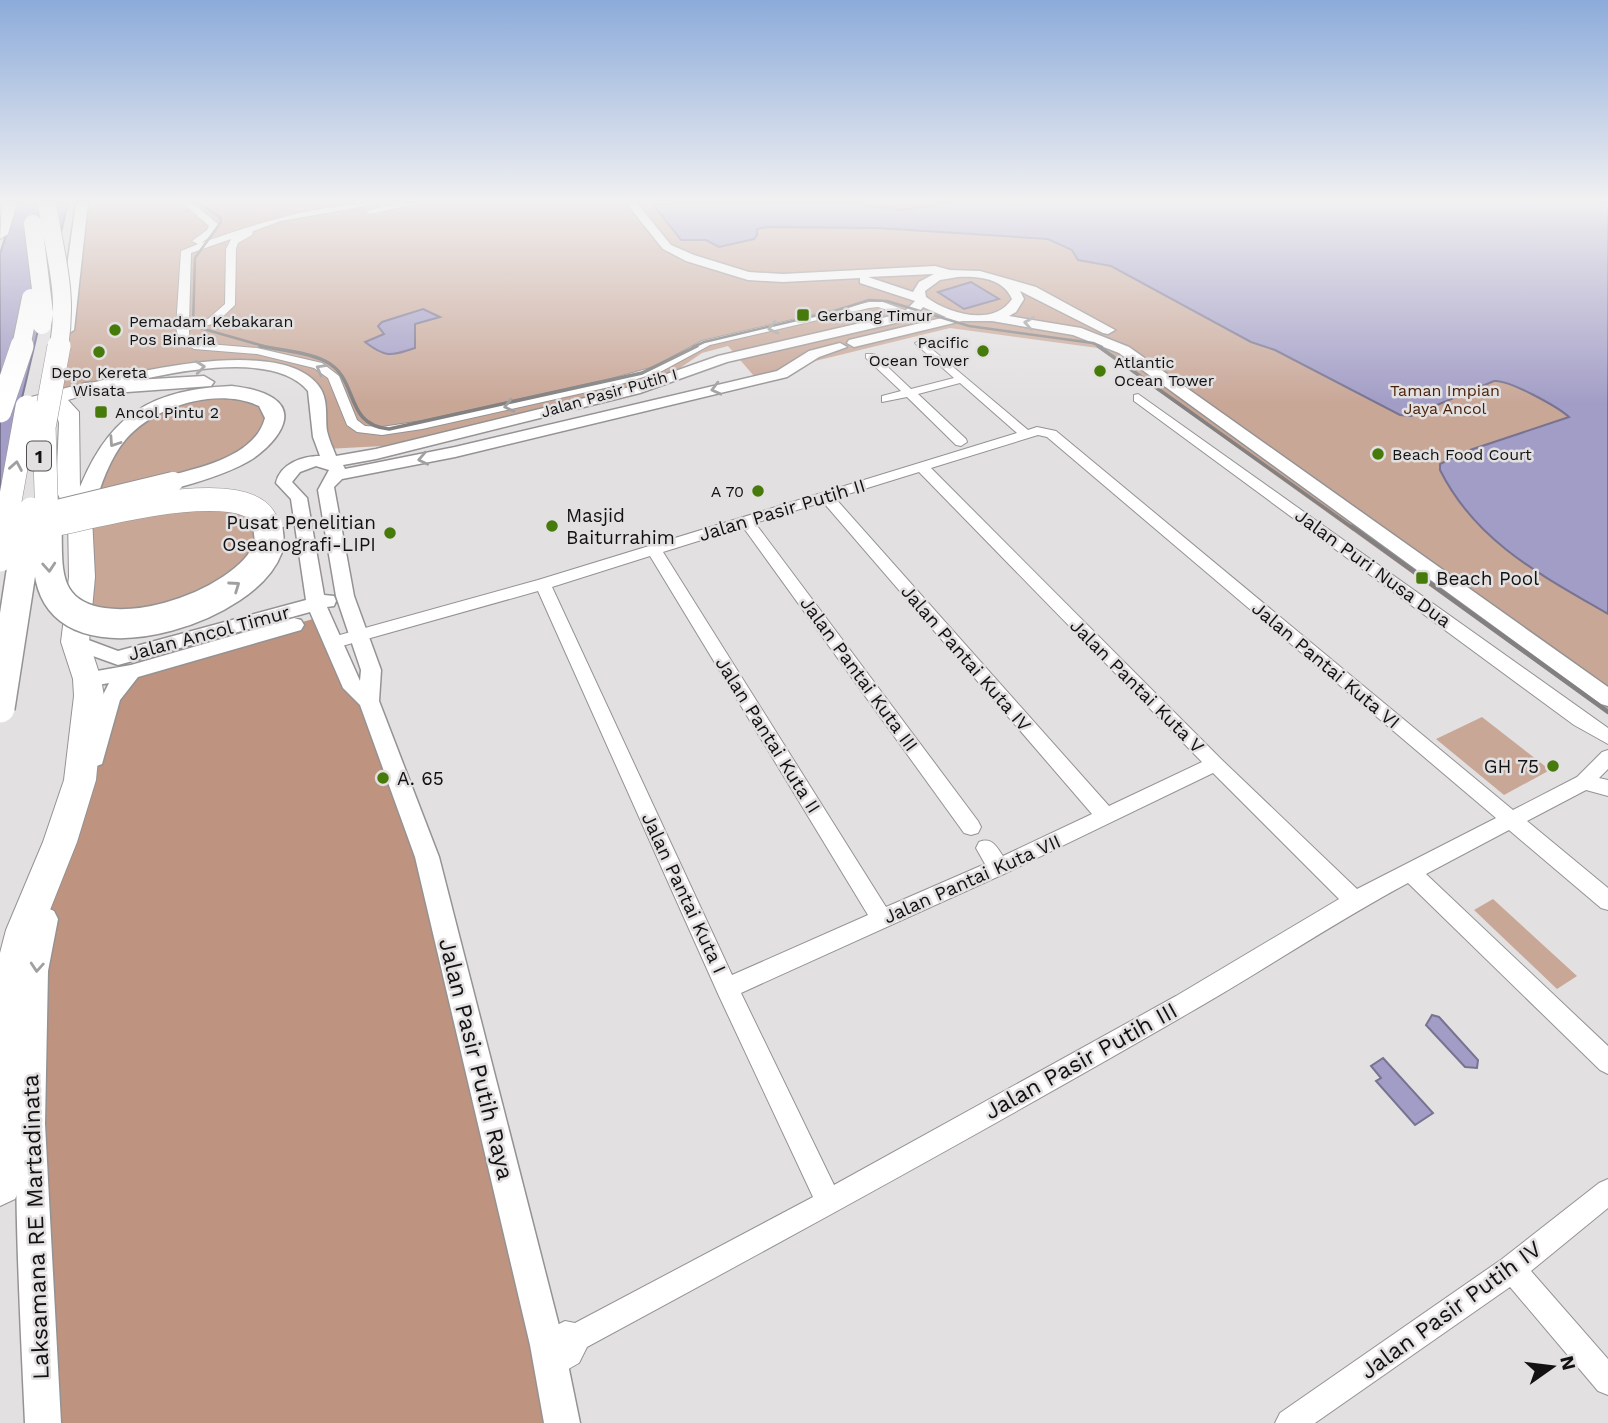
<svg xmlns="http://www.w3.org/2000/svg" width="1608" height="1423" font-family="'Work Sans',sans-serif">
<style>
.green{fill:#c9a797}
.forest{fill:#be937f}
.water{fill:#a29dc6;stroke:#777390;stroke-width:2}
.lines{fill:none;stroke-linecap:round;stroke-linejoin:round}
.minor-casing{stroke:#959293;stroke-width:2}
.tertiary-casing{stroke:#959293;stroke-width:3}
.secondary-casing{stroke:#959293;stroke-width:3}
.primary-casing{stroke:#959293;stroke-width:3}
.trunk-casing{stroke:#959293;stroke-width:2}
.minor{fill:#fff;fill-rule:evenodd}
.tertiary{fill:#fff;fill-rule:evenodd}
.secondary{fill:#fff;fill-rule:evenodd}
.primary{fill:#fff;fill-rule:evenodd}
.trunk{fill:#fff;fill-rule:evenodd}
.rail-far2{stroke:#828080;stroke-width:2.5}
.rail-far1{stroke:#828080;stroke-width:3.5}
.rail{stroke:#828080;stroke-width:4.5}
.primary-bridge-casing{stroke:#959293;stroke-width:22;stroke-linecap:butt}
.motorway-bridge-far2-casing{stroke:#959293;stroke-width:20;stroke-linecap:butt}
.motorway-bridge-far1-casing{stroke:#959293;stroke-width:24;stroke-linecap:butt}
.motorway-bridge-casing{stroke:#959293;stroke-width:32;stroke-linecap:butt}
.primary-bridge{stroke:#fff;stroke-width:20}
.motorway-bridge-far2{stroke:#fff;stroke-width:18}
.motorway-bridge-far1{stroke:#fff;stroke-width:23}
.motorway-bridge{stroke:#fff;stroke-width:29}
.oneway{stroke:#a1a0a0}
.poi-dot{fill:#467a0a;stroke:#e3e0e1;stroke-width:2.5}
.labels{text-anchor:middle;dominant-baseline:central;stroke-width:5;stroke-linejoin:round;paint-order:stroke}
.far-poi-label{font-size:16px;fill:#131212;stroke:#e3e0e1;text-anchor:start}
.far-park-label{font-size:16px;fill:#471e07;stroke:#e3e0e1}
.far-street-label{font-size:16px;fill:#131212;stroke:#e3e0e1}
.shield{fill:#e3e0e1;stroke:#515050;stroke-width:2}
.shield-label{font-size:18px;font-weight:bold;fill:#131212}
.street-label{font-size:19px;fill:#131212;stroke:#e3e0e1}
.poi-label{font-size:19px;fill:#131212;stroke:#e3e0e1;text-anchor:start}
.near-street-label{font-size:23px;fill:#131212;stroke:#e3e0e1}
</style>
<rect width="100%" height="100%" fill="#e3e0e1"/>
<path class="green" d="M82 203H1381L1608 288V714L1098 348 950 328 754 376 728 346 702 353 674 372 623 390 383 446 326 449 315 391 285 369 218 365 66 391 58 384Z
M226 396 261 405 267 424C261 431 254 442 245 448 206 475 143 484 97 497L99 482 127 433 160 411 191 401Z
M218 506 249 517 261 541 210 595 121 615 86 602 90 524Z
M1482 717 1550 770 1504 795 1436 739Z
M1493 899 1577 976 1557 989 1474 910Z"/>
<path class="forest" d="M323 616 427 857 562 1423H43L41 930 105 710 131 672Z"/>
<path class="water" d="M16 203H68L22 398 0 509V254Z
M849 203 903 210 949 203H1608V614C1541 575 1476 542 1440 470V464L1464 452 1569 417C1558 407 1508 379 1494 381L1411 416 1400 415 1275 350 1251 342 1111 266 1078 260 1072 250 1048 239 879 228 767 227 757 229V235L754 239 719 247 706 240H681L653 204Z
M971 282 999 299 964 309 938 292Z
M423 309 440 317 415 324V348C390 356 386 358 365 342L384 334 378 326 382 322Z
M1432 1015 1439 1017 1478 1060 1477 1068 1465 1067 1426 1025Z
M1383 1058 1433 1113 1415 1125 1376 1081 1381 1078 1371 1066Z"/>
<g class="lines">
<g class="minor-casing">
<path id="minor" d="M183 203H193L219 225 214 234 201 243C261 222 319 203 383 203L281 221 253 231 252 235 238 243 236 249 235 305 216 323 189 330V336L197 343 257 348 322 363 339 376 357 420 365 426 382 427 422 421 611 379 654 367 702 341 869 302H883L915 314 910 317 878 307 869 308 710 345 662 371 618 385 422 429 382 435 357 432 347 425 328 378 314 368 257 354 194 349 179 339 176 328 181 251 198 244 192 241 207 230 209 226ZM231 239 226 249 225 304 208 319 189 323 191 253Z
M399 203H422L370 214 365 211Z
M921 340 1028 430 1037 427 1056 431 1513 810 1577 777 1602 752 1608 750V769L1599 778 1608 780V796L1586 790 1527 821 1608 888V910L1601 908 1509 830 1426 874 1608 1046V1074L1600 1070 1408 883C1333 923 1263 971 1189 1013 990 1128 789 1238 587 1347L579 1363 551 1379 541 1375 537 1365 540 1356 533 1345 537 1335 565 1321 575 1323 813 1197 719 996 538 591 335 648 327 642 329 638 538 580 1017 433 960 383 918 394 966 439 967 442 961 446 956 445 907 397 882 402V396L901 391 866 358V354H874L911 389 954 378 917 345 915 343ZM1038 435 1047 437 1496 818 1357 889 1221 759 931 468ZM919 472 1202 762 1109 806 835 498ZM823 502 1092 814 1003 856C996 846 992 837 979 842L976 848 985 864 886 907 663 552 743 527 964 833 971 835 978 833 981 827 978 821 755 523ZM650 556 868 915 732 975 552 587ZM1213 773 1339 899 1176 996 834 1185 741 993 1006 873Z
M1138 394 1608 728V744L1574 725 1134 401V395Z
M1608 1179V1208L1531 1271 1608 1359V1395L1598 1391 1510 1287 1315 1423H1275L1280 1413 1502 1259 1599 1183Z"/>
</g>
<g class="tertiary-casing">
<path id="tertiary" d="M626 203H637L671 245 694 255 749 272 783 274 935 266 950 270 980 271 1036 287 1115 330 1108 334 1103 333 1020 291 1024 299 1016 312 1009 316 1081 328 1129 347 1608 687V706L1601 704 1119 353 1073 335 992 321H962L854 347 847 343 849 340 946 317 923 307 915 317 904 321 727 362 640 393 376 459 343 465 345 469 455 447 777 371 809 351 840 343 847 347 819 357 787 377 455 457 342 479 334 487 354 596 381 670 379 701 439 857 564 1345 580 1423H544L530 1345 415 857 360 705 343 688 310 612 118 665 68 647 65 642 68 637 75 635 118 651 306 600 291 499 276 483C280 464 302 456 320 456L313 437 308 391C269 343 138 380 86 393L79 389 81 386C132 372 280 336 318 385 329 399 325 415 327 431 329 440 333 448 336 456L376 449 630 387 718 356 895 315 905 311 915 301 860 283V278L783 282 748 280 686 261 663 249ZM934 274 919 282 913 292 868 277ZM958 277C978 276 1003 278 1012 299 994 327 948 314 926 297L925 291 940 280ZM316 466 329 470 318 490 336 596 361 670 360 681 327 607 334 606 336 601 334 596 324 595 307 498 292 482 300 472Z
M294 618 301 620 304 625 301 630 138 677 120 700 102 764 94 767 86 764 83 758 95 711 109 683 87 687 80 684 77 679 80 674 131 665Z
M45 907 54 911 58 919 48 971 45 1124 61 1423H25C19 1294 12 1165 19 1036 21 994 19 950 36 911Z"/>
</g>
<g class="secondary-casing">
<path id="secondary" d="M76 203H88L74 330 66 335 58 330Z"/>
</g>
<g class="primary-casing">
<path id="primary" d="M204 376 214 382 211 386 85 395 75 389 85 383Z
M232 386C246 388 261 390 273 398 302 417 268 450 249 461 226 474 199 482 173 489L165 487 162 482 165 477C198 468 255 457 265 418L259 406C218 387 156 405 126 439 108 460 99 491 91 517L88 522H72L69 517C99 428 134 390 232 386Z"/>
</g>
<g class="trunk-casing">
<path id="trunk" d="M2 203H17L8 234 0 239Z
M85 383 92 385 95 389 92 393 68 400 79 412 80 490 92 517 95 577 89 642 101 679 104 696 96 780 77 842 42 930 34 963 28 1040 22 1184 15 1199 0 1206V953L6 930 43 842 64 780 74 696 73 679 61 642 69 577 68 517 56 490 59 423 54 408 31 405 28 401 31 397Z"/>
</g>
<use href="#minor" class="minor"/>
<use href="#tertiary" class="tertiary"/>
<use href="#secondary" class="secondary"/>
<use href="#primary" class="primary"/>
<use href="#trunk" class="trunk"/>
<path class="rail-far2" d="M198 203 220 217 221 222 195 258 193 326 267 347
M693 347 704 342 835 311 869 300 887 301 969 326 1093 343 1102 347"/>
<path class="rail-far1" d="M260 346C280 350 307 352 325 361 360 378 343 425 389 429L642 373 697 346
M1098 346 1354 529"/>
<path class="rail" d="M1352 527 1608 712"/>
<g class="primary-bridge-casing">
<path id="primary-bridge" d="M20 519 173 482"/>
</g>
<g class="motorway-bridge-far2-casing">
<path id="motorway-bridge-far2" d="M47 203C55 258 68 289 59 347
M33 224 44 313 42 325
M21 347 31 298"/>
</g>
<g class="motorway-bridge-far1-casing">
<path id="motorway-bridge-far1" d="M0 411 22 346
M44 425 47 526
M41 444 59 346
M47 526V529
M47 526C84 521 261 467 268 529
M5 529 27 407
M25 529 47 526
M28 529 31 509"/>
</g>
<g class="motorway-bridge-casing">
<path id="motorway-bridge" d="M47 527C48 549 45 576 57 596 94 657 247 606 268 548 271 542 268 534 268 527
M0 532 39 527
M0 557 5 527
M0 708 28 527"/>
</g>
<use href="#primary-bridge" class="primary-bridge"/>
<use href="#motorway-bridge-far2" class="motorway-bridge-far2"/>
<use href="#motorway-bridge-far1" class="motorway-bridge-far1"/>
<use href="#motorway-bridge" class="motorway-bridge"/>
</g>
<defs><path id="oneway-chevron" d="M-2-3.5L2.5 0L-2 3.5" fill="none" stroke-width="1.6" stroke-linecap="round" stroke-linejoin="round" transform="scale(1.75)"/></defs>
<g class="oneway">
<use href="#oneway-chevron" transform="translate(1029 323) rotate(-171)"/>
<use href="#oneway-chevron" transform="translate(773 328) rotate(166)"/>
<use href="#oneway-chevron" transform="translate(200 367) rotate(-6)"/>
<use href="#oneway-chevron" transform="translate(321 369) rotate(-151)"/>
<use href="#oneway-chevron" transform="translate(716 389) rotate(166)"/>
<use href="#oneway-chevron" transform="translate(509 406) rotate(167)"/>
<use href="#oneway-chevron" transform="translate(114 442) rotate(124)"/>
<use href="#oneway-chevron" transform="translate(423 459) rotate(168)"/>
<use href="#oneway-chevron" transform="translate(16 466) rotate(-80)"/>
<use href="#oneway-chevron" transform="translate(49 567) rotate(86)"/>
<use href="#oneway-chevron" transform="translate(235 586) rotate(-35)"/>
<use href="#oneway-chevron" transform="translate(37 967) rotate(94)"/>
</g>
<linearGradient id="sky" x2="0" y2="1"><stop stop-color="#8cabda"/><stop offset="0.5" stop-color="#f2f1f2"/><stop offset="1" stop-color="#f2f1f2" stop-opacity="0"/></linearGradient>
<rect width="1608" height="403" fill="url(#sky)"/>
<g class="poi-dot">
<rect x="796" y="308" width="14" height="14" rx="3.5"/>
<circle cx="115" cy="330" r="7"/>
<circle cx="983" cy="351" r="7"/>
<circle cx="99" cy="352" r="7"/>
<circle cx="1100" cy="371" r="7"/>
<rect x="94" y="405" width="14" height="14" rx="3.5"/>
<circle cx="1378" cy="454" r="7"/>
<circle cx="758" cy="491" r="7"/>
<circle cx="552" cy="526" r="7"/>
<circle cx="390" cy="533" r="7"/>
<rect x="1415" y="571" width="14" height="14" rx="3.5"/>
<circle cx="1553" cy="766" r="7"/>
<circle cx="383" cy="778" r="7"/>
</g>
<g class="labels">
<g class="far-poi-label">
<text x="817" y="315">Gerbang Timur</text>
<text x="129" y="321">Pemadam Kebakaran<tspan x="129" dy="18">Pos Binaria</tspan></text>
<text x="969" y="342" text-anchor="end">Pacific<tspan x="969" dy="18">Ocean Tower</tspan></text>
<text x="1114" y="362">Atlantic<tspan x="1114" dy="18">Ocean Tower</tspan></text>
<text x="99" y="372" text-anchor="middle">Depo Kereta<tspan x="99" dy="18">Wisata</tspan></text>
<text x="115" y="412">Ancol Pintu 2</text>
<text x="1392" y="454">Beach Food Court</text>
<text x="744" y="491" text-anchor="end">A 70</text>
</g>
<g class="far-park-label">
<text x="1445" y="390">Taman Impian<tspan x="1445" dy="18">Jaya Ancol</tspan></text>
</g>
<g class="far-street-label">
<text transform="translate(609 393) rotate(-16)">Jalan Pasir Putih I</text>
</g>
<rect class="shield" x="27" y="441.5" width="24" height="29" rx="5"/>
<g class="shield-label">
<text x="39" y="456">1</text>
</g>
<g class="street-label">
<text transform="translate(782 510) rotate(-17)">Jalan Pasir Putih II</text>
<text transform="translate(1373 568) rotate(36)">Jalan Puri Nusa Dua</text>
<text transform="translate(209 633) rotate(-15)">Jalan Ancol Timur</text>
<text transform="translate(966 658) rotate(49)">Jalan Pantai Kuta IV</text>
<text transform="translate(1326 665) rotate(40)">Jalan Pantai Kuta VI</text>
<text transform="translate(859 674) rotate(54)">Jalan Pantai Kuta III</text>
<text transform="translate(1137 686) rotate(45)">Jalan Pantai Kuta V</text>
<text transform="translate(768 735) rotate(58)">Jalan Pantai Kuta II</text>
<text transform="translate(972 879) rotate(-24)">Jalan Pantai Kuta VII</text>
<text transform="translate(684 893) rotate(65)">Jalan Pantai Kuta I</text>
</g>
<g class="poi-label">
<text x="566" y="515">Masjid<tspan x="566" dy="22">Baiturrahim</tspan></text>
<text x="376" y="522" text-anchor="end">Pusat Penelitian<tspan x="376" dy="22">Oseanografi-LIPI</tspan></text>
<text x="1436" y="578">Beach Pool</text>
<text x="1539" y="766" text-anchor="end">GH 75</text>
<text x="397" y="778">A. 65</text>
</g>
<g class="near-street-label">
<text transform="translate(476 1059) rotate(76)">Jalan Pasir Putih Raya</text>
<text transform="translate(1081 1061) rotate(-29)">Jalan Pasir Putih III</text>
<text transform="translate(36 1227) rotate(-92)">Laksamana RE Martadinata</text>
<text transform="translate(1451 1310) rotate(-36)">Jalan Pasir Putih IV</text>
</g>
</g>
<g transform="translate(1552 1367) rotate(76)" stroke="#e3e0e1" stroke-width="5" paint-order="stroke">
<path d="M0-5L12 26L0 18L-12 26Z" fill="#131212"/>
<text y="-10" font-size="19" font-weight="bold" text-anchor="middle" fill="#131212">N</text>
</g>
</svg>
